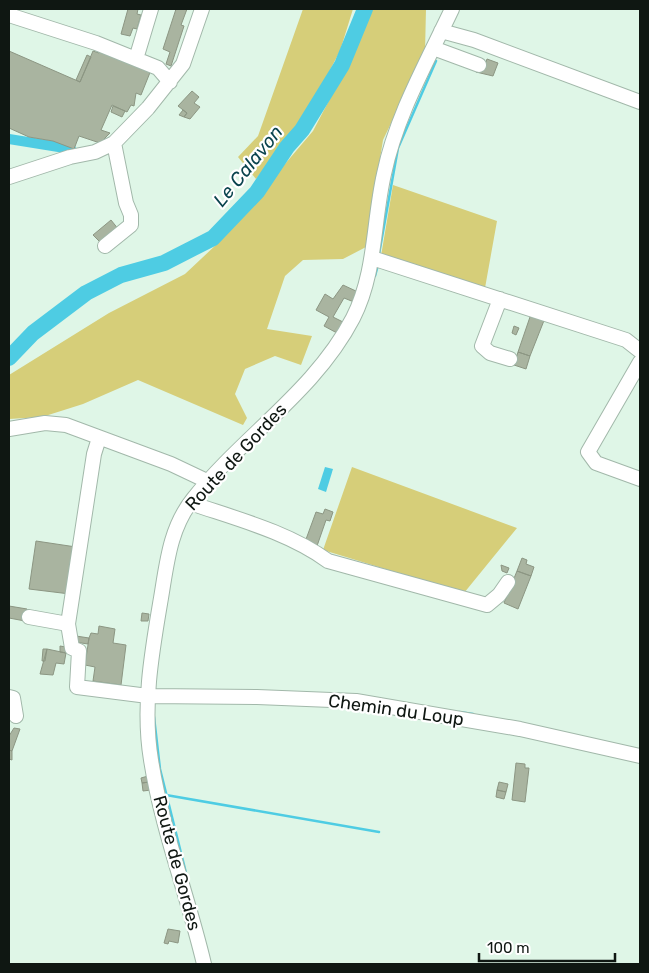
<svg xmlns="http://www.w3.org/2000/svg" width="649" height="973" font-family="Rubik,sans-serif">
<style>
.green{fill:#d6ce79}
.water{fill:#4ecce3}
.lines{fill:none;stroke-linecap:round;stroke-linejoin:round}
.stream{stroke:#4ecce3;stroke-width:2.5}
.canal{stroke:#4ecce3;stroke-width:10}
.river{stroke:#4ecce3;stroke-width:16}
.building{fill:#a9b4a0;stroke:#8c9683}
.minor-casing{stroke:#a2b8aa;stroke-width:16}
.minor{stroke:#fff;stroke-width:14}
.labels{text-anchor:middle;dominant-baseline:central;stroke-width:4.5;stroke-linejoin:round;paint-order:stroke}
.street-label{font-size:18px;fill:#0f1712;stroke:#fff}
.water-label{font-size:19px;font-style:italic;fill:#09434d;stroke:#fff}
</style>
<rect width="100%" height="100%" fill="#dff6e7"/>
<path class="green" d="M303 9H353L340 51 303 121 256 179 238 157 258 136Z
M370 9H426L425 52 383 140 366 247 343 259 303 260 285 276 267 329 312 336 301 365 275 356 245 369 235 394 247 418 243 425 138 380 83 404 42 417 9 419V375L109 313 185 274 218 243 313 131 356 49Z
M393 185 497 221 485 288 381 256Z
M352 467 517 528 464 593 323 550Z"/>
<path class="water" d="M325 467 333 469 326 492 318 489Z"/>
<g class="lines">
<path class="stream" d="M379 254 398 148 436 61
M375 276 378 265
M459 712 473 714
M154 717 160 769 186 873
M166 795 379 832"/>
<path class="canal" d="M9 139 71 149"/>
<path class="river" d="M9 358 33 333 86 293 121 275 164 263 213 238 257 192 287 147 302 130 342 65 365 9"/>
</g>
<path class="building" d="M128 9H138L137 14 141 15 137 29 133 28 130 36 121 34Z
M176 9H187L181 25 184 26 171 66 166 64 170 52 163 49Z
M100 50 151 70 141 95 136 93 134 106 131 105 127 112 112 105 101 130 110 133 100 143 79 136 74 149 53 141 29 137 9 128V51L80 82 93 51 99 53Z
M87 55 91 57 80 82 76 80Z
M487 59 498 63 493 76 476 72 477 68 483 70Z
M192 91 199 97 194 103 200 107 190 119 184 117 187 113 178 106Z
M113 106 125 111 122 117 111 112Z
M183 110 187 113 184 117 179 115Z
M111 220 119 230 102 244 93 235Z
M343 285 358 292 354 302 344 298 333 317 343 322 337 333 324 326 329 317 316 310 325 294 333 299Z
M531 314 545 318 530 356 518 352Z
M514 326 519 328 516 335 512 333Z
M518 352 530 356 526 369 514 365Z
M325 509 333 512 330 521 326 520 317 546 305 542 316 512 323 514Z
M36 541 76 547 70 594 29 589Z
M522 558 527 560 526 564 534 567 531 576 517 571Z
M501 565 509 568 507 573 502 571Z
M517 571 531 576 518 609 504 603Z
M9 606 27 609 25 621 9 618Z
M142 613 149 614 148 621H141Z
M99 626 115 629 113 643 126 645 121 685 93 681 95 667 85 665 89 638 91 633 98 634Z
M76 636 89 638 88 644 75 642Z
M60 646 66 647V653L60 652Z
M43 649H47L45 661H42Z
M47 649 66 653 64 664 56 663 53 675 40 674Z
M14 728 20 729 12 751 9 750V736Z
M9 750 12 751V760L9 759Z
M516 763 525 764V768H529L525 802 512 800Z
M148 776 149 782 142 783 141 778Z
M149 782 151 790 143 791 142 783Z
M499 782 508 784 506 792 497 790Z
M497 790 506 792 504 799 496 797Z
M168 929 180 931 178 943 169 941 168 944 164 943Z"/>
<g class="lines">
<g class="minor-casing">
<path id="minor" d="M9 15 96 43 158 68 170 82
M441 31 474 40 640 102
M433 48 479 65
M136 59 151 9
M9 177 70 157 95 152 114 143 148 108 183 64 202 9
M105 246 131 225V215L126 203 114 143
M372 258 626 340 640 351
M500 299 482 346 490 353 510 359
M640 362 588 452 596 463 640 479
M9 429 45 423 66 425 171 464 209 482
M99 438 94 454 68 624 72 648 79 651 77 687 148 696 257 697 356 701 520 729 640 756
M190 503C237 519 288 532 328 561L487 605 499 595 508 582
M29 617 68 624
M9 697 13 698 16 716
M204 964C188 896 162 830 151 760 142 706 152 651 161 598 167 562 170 528 193 499 244 435 315 391 353 318 376 273 373 222 384 174 396 116 427 62 452 9"/>
</g>
<use href="#minor" class="minor"/>
</g>
<g class="labels">
<g class="street-label">
<text transform="translate(236 457) rotate(-47)">Route de Gordes</text>
<text transform="translate(396 710) rotate(8)">Chemin du Loup</text>
<text transform="translate(177 863) rotate(75)">Route de Gordes</text>
</g>
<g class="water-label">
<text transform="translate(248 166) rotate(-51)">Le Calavon</text>
</g>
</g>
<rect width="649" height="973" fill="none" stroke="#0f1712" stroke-width="20"/>
<path d="M479 953v8h136v-8" fill="none" stroke="#0f1712" stroke-width="2.5"/>
<text x="487" y="953" font-size="15" fill="#0f1712" stroke="#ffffff" stroke-width="4" paint-order="stroke">100 m</text>
</svg>
